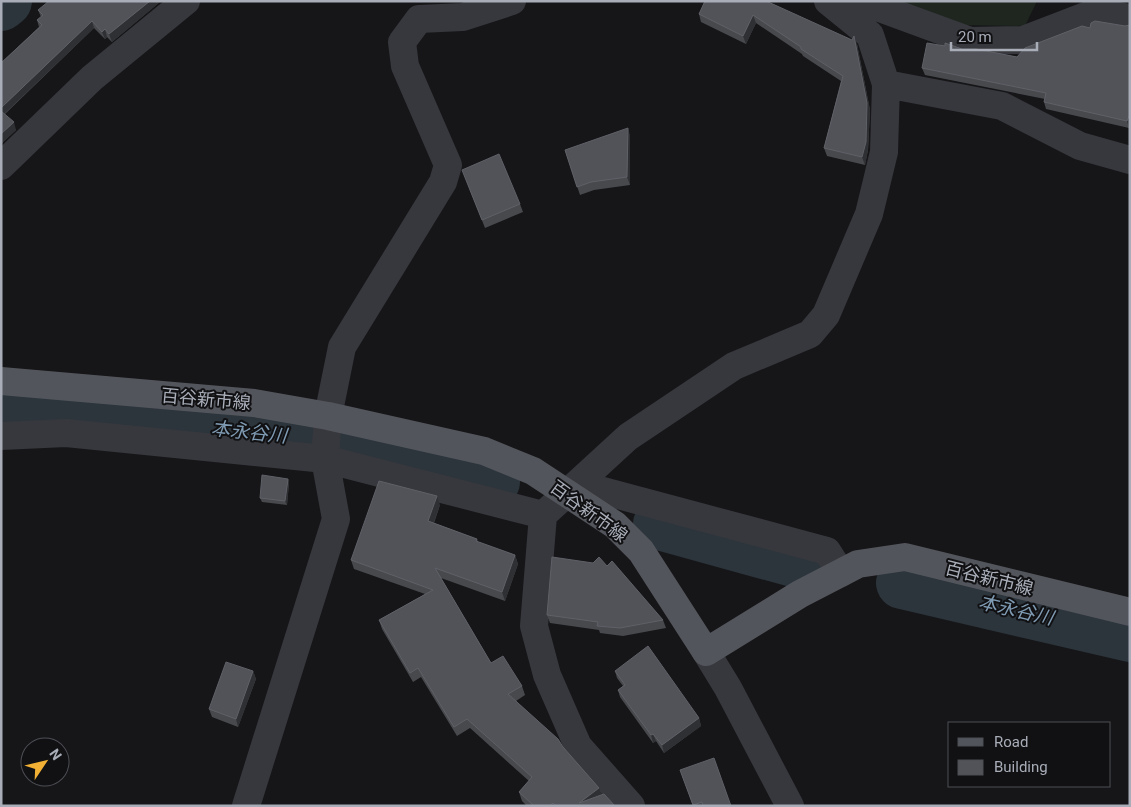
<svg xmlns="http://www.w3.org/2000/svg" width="1131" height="807" font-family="Roboto,'Noto Sans JP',sans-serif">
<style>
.green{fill:#1e261f}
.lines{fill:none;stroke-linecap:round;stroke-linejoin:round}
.river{stroke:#2c353c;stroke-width:52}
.minor{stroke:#37383d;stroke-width:28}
.major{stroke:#53555c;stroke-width:28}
.wall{fill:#47494d}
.shaded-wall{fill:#2f3033}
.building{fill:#525359;stroke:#5f6168}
.labels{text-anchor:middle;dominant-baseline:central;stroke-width:4;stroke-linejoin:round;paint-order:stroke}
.street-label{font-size:18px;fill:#a8adb8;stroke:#111113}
.water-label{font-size:19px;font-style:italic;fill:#7f9bb3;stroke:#111113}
</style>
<rect width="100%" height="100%" fill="#161618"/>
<path class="green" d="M891 1H1037L1025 26 958 25Z"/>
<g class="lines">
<path class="river" d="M1 5 6 1
M1 419 58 410 117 418 351 443 494 482
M659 524 797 562
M902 583 1130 636"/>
<path class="minor" d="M861 1 970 41 1023 40 1096 12 1130 18
M886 84 1002 106 1080 146 1130 160
M1 166 92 78 186 1
M1 436 66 433 325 459 543 515
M577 484 827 551 841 573
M706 652 728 688 790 806
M246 806 336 519 325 459 328 416 342 347 443 182 448 165 405 66 402 42 419 19 463 17 512 1
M631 806 578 746 547 675 534 626 543 515 628 437 734 366 810 334 826 315 869 214 884 152 886 84 870 35 828 1"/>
<path class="major" d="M1 381 254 403 328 416 484 451 533 471 615 525 641 551 706 652 800 594 858 564 905 557 1130 612"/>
</g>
<path class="wall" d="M161 1 112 42 107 37 105 39 94 28 5 114 16 130 1 144V63L39 27 37 20 41 17 38 10Z
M705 1 857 44 870 110 868 150 865 165 827 156 824 148 841 81 803 56 802 54 756 23 746 44 701 22 699 14Z
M1130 25 1129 128 1046 109 1044 102 1045 99 925 75 922 68 962 49 1017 57 1090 28 1125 26Z
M630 135V185L594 190 580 195 565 150Z
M465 177 520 204 523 212 485 228Z
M288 479 289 483 287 505 262 502 260 498Z
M440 505 434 523 477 539 478 542 515 555 518 564 505 601 441 578 491 663 522 686 525 695 516 701 563 747 602 795 615 806H527L522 801 519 792 529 781 470 728 457 736 421 677 413 682 382 629 379 620 425 594 354 569 351 560Z
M607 566 663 620 666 628 623 636 600 633 599 630 550 623 547 615Z
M253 671 256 679 238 727 212 717 209 709Z
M615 671 699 718 701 726 664 753 656 741 653 743 620 697 618 690 623 686 617 678Z
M680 770 731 806H693Z"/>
<path class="shaded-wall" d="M150 1H161L112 42 109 34Z
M753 15 756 23 746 44 743 36Z
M92 21 94 28 2 116 1 114V108Z
M105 29 107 37 105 39 102 32Z
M854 36 857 44 870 110 868 150 865 165 862 157Z
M1130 114V127L1129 128 1127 121Z
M14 122 16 130 1 144V134Z
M628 128 630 135V185L627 177Z
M288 479 289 483 287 505 285 501Z
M437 496 440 505 431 530 428 521Z
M515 555 518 564 505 601 502 592Z
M253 671 256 679 238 727 236 719Z
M699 718 701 726 664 753 662 745Z
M653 734 656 741 653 743 651 735Z
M599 788 602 797 579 803Z"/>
<path class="building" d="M49 1H150L109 34 105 29 102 32 92 21 1 108V63L42 25 37 20 43 15 38 10Z
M705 1H766L852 40 854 36 867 103 866 142 862 157 824 148 843 76 801 49V47L753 15 743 36 699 14Z
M1095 21 1125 26 1130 25V114L1127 121 1044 102 1046 93 922 68 927 43 945 46V43L962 49H976L1017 57 1025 48 1082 26 1090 28 1091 23Z
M1 111 14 122 1 134Z
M628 128 627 177 591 182 577 187 565 150Z
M499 154 520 204 482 220 462 170Z
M262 475 288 479 285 501 260 498Z
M379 481 437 496 428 521 477 539 476 541 515 555 502 592 435 568 491 663 503 656 522 686 508 694 558 739 563 747 599 788 579 803 604 794 615 806H564V805L563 806H556L553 803 550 806H534L519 792 532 777 467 719 454 727 418 668 410 673 379 620 433 590 351 560Z
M552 557 593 563 599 557 607 566 612 561 663 620 620 628 597 626 598 622 547 615Z
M648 646 699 718 662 745 653 734 651 735 618 690 625 685 615 671Z
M226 662 253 671 236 719 209 709Z
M714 758 731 806H703L702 802 693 805 680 770Z"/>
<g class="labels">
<g class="street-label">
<text transform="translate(206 399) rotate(5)">百谷新市線</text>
<text transform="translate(589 511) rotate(36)">百谷新市線</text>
<text transform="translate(989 578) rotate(14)">百谷新市線</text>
</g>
<g class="water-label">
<text transform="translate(249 432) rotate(6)">本永谷川</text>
<text transform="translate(1016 610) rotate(13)">本永谷川</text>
</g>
</g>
<rect width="1131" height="807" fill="none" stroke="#a8adb8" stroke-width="5"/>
<rect x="948" y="722" width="162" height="65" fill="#111113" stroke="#4d4f55"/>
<rect x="958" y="738" width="25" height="8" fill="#53555c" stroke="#4d4f55"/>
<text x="994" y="747" font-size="15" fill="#a8adb8">Road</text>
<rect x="958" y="760" width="25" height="15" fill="#525359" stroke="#4d4f55"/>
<text x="994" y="772" font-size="15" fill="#a8adb8">Building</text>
<g transform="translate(45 762) rotate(55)"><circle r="24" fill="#111113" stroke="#4d4f55"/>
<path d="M0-4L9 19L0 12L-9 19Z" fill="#f2b134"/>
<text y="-8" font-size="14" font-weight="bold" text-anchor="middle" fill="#a8adb8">N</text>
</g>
<path d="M951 42v8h86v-8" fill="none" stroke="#a8adb8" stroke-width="2.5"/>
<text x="958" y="42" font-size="15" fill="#a8adb8" stroke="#111113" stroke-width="4" paint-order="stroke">20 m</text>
</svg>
